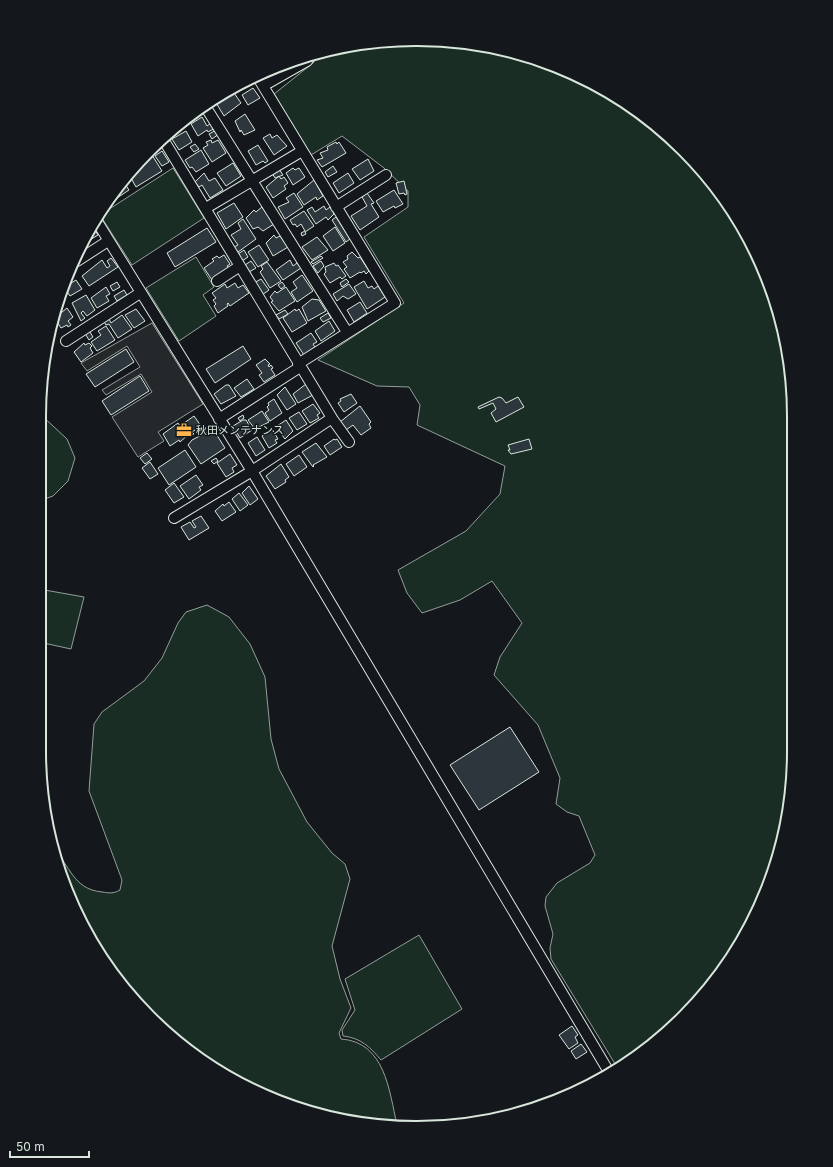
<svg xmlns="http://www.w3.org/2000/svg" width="833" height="1167" font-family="Inter,'Noto Sans JP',sans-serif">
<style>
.green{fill:#1a2d24;stroke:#939e99}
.parking{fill:#24282b;stroke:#939e99}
.building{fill:#2c363c;stroke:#d8e6dc}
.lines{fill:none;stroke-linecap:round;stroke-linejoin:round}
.minor-casing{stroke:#d8e6dc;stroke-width:12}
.minor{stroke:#14181c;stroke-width:10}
.labels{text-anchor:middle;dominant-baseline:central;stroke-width:3;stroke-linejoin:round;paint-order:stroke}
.poi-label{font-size:11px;fill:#d8e6dc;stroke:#14181c;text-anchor:start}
.rim{fill:none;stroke:#d8e6dc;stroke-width:2}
</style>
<rect width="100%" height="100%" fill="#14181c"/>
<path class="green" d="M441 40 514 52 583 78 646 117 700 167 755 250 791 367 793 775 781 848 755 917 716 980 666 1034 617 1067 551 959 550 948 553 934 545 906 546 897 557 883 590 863 595 855 579 816 567 812 556 804 560 778 538 725 494 675 500 657 522 623 492 581 460 600 422 613 407 593 398 570 466 531 500 494 505 466 417 425 420 405 409 387 377 386 318 360 404 303 364 237 408 207V191L384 168 342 136 311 155 274 94 313 63 321 53 367 42Z
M173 168 204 218 132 265 100 215Z
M196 257 214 287 203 295 216 316 179 341 146 288Z
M39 413 67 439 75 458 68 481 53 496 39 501Z
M39 589 84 597 71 649 39 642Z
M207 605 229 617 250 644 265 677 271 739 279 769 307 822 332 853 345 864 350 879 332 946 340 979 351 1008 339 1033 341 1039C385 1042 389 1090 397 1125H367L272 1099 168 1034 102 960 52 848C71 865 72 889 102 892 109 893 113 894 120 890L122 880 89 791 94 724 102 712 144 681 162 658 178 623 186 612Z
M419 935 462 1009 381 1060C370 1047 361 1038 343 1036L342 1030 355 1010 345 979Z"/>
<path class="parking" d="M152 323 203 404 158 432 164 441 138 457 112 417 152 392 141 374 106 395 102 390 140 367 127 346 87 371 81 363Z"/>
<path class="building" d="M253 88 260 98 248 105 242 95Z
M232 90 241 103 224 116 215 101Z
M245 114 255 130 244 135 241 130 240 132 235 121Z
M202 117 207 126 211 123 215 128 208 132 207 130 198 136 191 124Z
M216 130 219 134 212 139 209 134Z
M186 131 192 142 179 150 172 139Z
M270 134 272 138 277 135 287 146 274 155 263 138Z
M211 140 212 143 218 140 226 153 212 162 203 148 208 145 206 142Z
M336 142 337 144 339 142 346 153 322 167 317 160 323 158 320 153 328 150 327 147Z
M195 144 199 149 194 152 190 147Z
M258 145 268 161 265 163 263 161 256 165 248 151Z
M201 150 209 164 196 172 192 167 190 168 185 160Z
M162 151 169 162 162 166 155 156Z
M152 155 162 171 136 187 131 178 145 160Z
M368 159 374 171 360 180 352 169Z
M233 163 241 176 226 186 217 173Z
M333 166 337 172 328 177 325 172Z
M293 168 295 170 299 168 305 177 293 185 286 173Z
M279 169 283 175 275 178 272 173Z
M204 173 209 181 215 178 223 190 210 198 202 185 199 187 195 182Z
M348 173 354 183 339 193 333 183Z
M279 176 281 179 284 177 288 183 284 186 286 189 273 198 266 187Z
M314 180 323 196 317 200 316 197 304 205 297 194Z
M404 181 407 194 405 195 404 193 399 194 396 183Z
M125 184 129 190 117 198 116 196Z
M394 190 403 204 395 208 394 206 383 212 376 201Z
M294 193 303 207 285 219 278 207 289 202 286 198Z
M367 193 374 203 371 204 379 217 360 230 351 216 367 206 362 197Z
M234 203 243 217 226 229 217 213Z
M324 206 326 210 330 207 334 214 328 220 326 217 316 224 307 210 312 207 315 212Z
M262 207 274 224 263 231 258 227 253 229 246 218 254 210 256 212Z
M304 211 314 226 305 232 306 234 302 236 301 233 305 231 301 224 297 227 295 224 293 225 290 220Z
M336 217 350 239 346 242 332 220Z
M243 219 256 239 238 252 234 247 238 245 231 235 241 229 238 223Z
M92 225 98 235 85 243 90 228Z
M335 227 345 243 333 251 323 236Z
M207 228 216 242 175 267 167 253Z
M274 235 276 238 280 236 288 247 273 256 266 243Z
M317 237 328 250 312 260 302 247Z
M259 245 269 260 258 267 248 252Z
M244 250 248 257 242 261 238 254Z
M352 252 358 258 360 257 369 271 366 274 364 271 361 273 360 272 350 278 344 269 347 267 343 262 348 259 347 256Z
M224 255 230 264 227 266 229 269 212 280 204 268 214 261 212 259 217 256 219 258Z
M321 256 323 258 313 264 311 262Z
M111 258 118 267 89 286 82 276 102 260 107 268 110 266 107 261Z
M290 260 293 266 297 263 301 268 283 280 276 270Z
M251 261 256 268 249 272 245 265Z
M321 261 324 266 318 273 313 266Z
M267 262 281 281 270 288 260 272 263 269 261 266Z
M334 263 336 266 338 265 346 276 342 279 340 277 330 283 324 274 326 272 325 267Z
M302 275 313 291 297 302 291 292 297 288 293 282Z
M261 279 269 290 262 295 254 283Z
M346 279 349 282 342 287 340 283Z
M76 280 82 289 70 296 66 290 68 285Z
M364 281 368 288 372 286 374 289 378 286 385 297 367 309 354 287Z
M117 282 120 287 113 291 110 286Z
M282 282 285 286 281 289 278 285Z
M235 283 238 288 243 285 249 293 230 306 228 303 227 304 228 306 218 313 214 306 216 304 213 300 216 298 212 293 225 284 227 288Z
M349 284 356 294 348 299 343 296 337 301 333 294Z
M106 287 110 294 106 296 109 301 97 308 91 298Z
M286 287 295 301 279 311 271 302 273 301 270 297 275 291 277 293Z
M124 290 127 295 117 301 114 296Z
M86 295 95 310 87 316 83 311 81 313 85 318 81 321 72 303Z
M312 299 319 300 326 311 308 321 302 307Z
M360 302 367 313 354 322 347 310Z
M67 308 73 317 68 321 71 325 68 327 67 325 61 328 57 322 58 320 56 317Z
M136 309 145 321 134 328 125 315Z
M295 309 296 311 299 309 307 323 292 332 283 318Z
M285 310 288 314 279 319 276 315Z
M328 313 331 318 323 322 320 318Z
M122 315 132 329 118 338 109 324 106 325 103 320 108 317 111 323Z
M329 321 335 331 321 341 315 331Z
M106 326 115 340 97 351 91 342 101 335 98 331Z
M88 329 93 337 89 340 84 332Z
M311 333 317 342 313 344 315 347 304 355 296 343Z
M84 343 85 345 89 343 92 346 90 348 93 353 81 362 74 352Z
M243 346 251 359 215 383 206 369Z
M126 349 134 362 95 387 86 374Z
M265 359 270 364 268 365 269 367 271 365 273 368 271 369 275 375 264 382 259 375 262 373 256 365Z
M140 376 149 391 111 415 102 401Z
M247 379 254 389 241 397 234 388Z
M306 384 313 395 298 403 293 394Z
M226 385H229L236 396 221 404 214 394Z
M285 387 296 404 287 410 277 395Z
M351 394 357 403 344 412 338 403 341 401 340 399Z
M499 397 502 398 506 403 518 397 524 407 496 422 491 413 496 409 493 403 479 409 478 407Z
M274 399 282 413 270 421 265 413 269 410 267 407 269 405 268 403Z
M313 404 320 413 317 415 319 418 310 423 302 411Z
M360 406 371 422 369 424 371 428 361 435 353 425 346 430 340 422Z
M262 411 269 422 255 429 248 420Z
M299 412 307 424 297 430 289 418Z
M243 415 244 418 240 421 238 418Z
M194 416 201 426 192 432 194 434 191 435 190 433 180 442 179 440 170 446 163 434 178 423 180 426Z
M243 420H246L252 430 240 438 233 426Z
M286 420 293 431 285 439 279 431 280 430 277 426Z
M213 429 225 448 201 464 188 445 192 440Z
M272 429 278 439 275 440 277 443 269 448 262 436Z
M257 437 265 450 256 456 248 443Z
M334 439 335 440 337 439 342 447 330 455 324 446Z
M529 439 532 449 511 454 508 450H510L508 445Z
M316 443 327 457 313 465 314 466 313 467 302 452Z
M185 450 196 467 169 485 158 468Z
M147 453 152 459 145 464 140 458Z
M230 454 237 465 232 468 234 472 226 477 217 463Z
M299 455 307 467 294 476 286 464Z
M216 458 218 461 214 464 211 461Z
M150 462 158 474 150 479 142 468Z
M281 464 289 477 285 480 286 482 275 489 266 476Z
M196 475 203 485 199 487 201 490 189 499 180 486Z
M174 483 184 497 174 503 165 490Z
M249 486 258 499 250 505 242 493Z
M239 493 248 505 240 511 232 499Z
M229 502 236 512 222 521 215 511 223 504 224 506Z
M201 516 209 528 189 540 181 527 190 522 194 528 196 527 192 521Z
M510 727 539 772 479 810 450 765Z
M572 1026 578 1035 575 1037 578 1043 569 1049 559 1035Z
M581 1044 587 1052 576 1059 571 1051Z"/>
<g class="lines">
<g class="minor-casing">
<path id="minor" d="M257 76 395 303 298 364
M263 86 307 61 311 55
M205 106 347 332
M163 139 332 418 252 471 174 518
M336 207 386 175
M206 208 302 151
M96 220 252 471 609 1072
M77 261 108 241
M217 281 240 266
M66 341 140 293
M331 417 349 442
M219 419 300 367"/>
</g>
<use href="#minor" class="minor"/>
</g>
<defs>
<g id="office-bare" transform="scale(1.2)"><path d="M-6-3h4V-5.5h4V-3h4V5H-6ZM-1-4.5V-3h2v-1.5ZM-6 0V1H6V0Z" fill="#ffb74d" stroke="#14181c" stroke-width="2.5" paint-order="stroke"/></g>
</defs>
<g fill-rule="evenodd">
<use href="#office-bare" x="184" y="430"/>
</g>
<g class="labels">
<g class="poi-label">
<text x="196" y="430">秋田メンテナンス</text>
</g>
</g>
<path d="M0 0H833V1167H0ZM416 46H417A370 370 0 0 1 787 416V751A370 370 0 0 1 417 1121H416A370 370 0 0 1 46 751V416A370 370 0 0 1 416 46Z" fill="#14181c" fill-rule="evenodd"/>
<path class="rim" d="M416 46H417A370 370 0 0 1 787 416V751A370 370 0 0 1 417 1121H416A370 370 0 0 1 46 751V416A370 370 0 0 1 416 46Z"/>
<path d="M10 1151v6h79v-6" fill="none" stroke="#d8e6dc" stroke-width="2"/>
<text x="16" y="1151" font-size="12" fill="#d8e6dc" stroke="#14181c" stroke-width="3" paint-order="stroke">50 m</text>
</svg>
